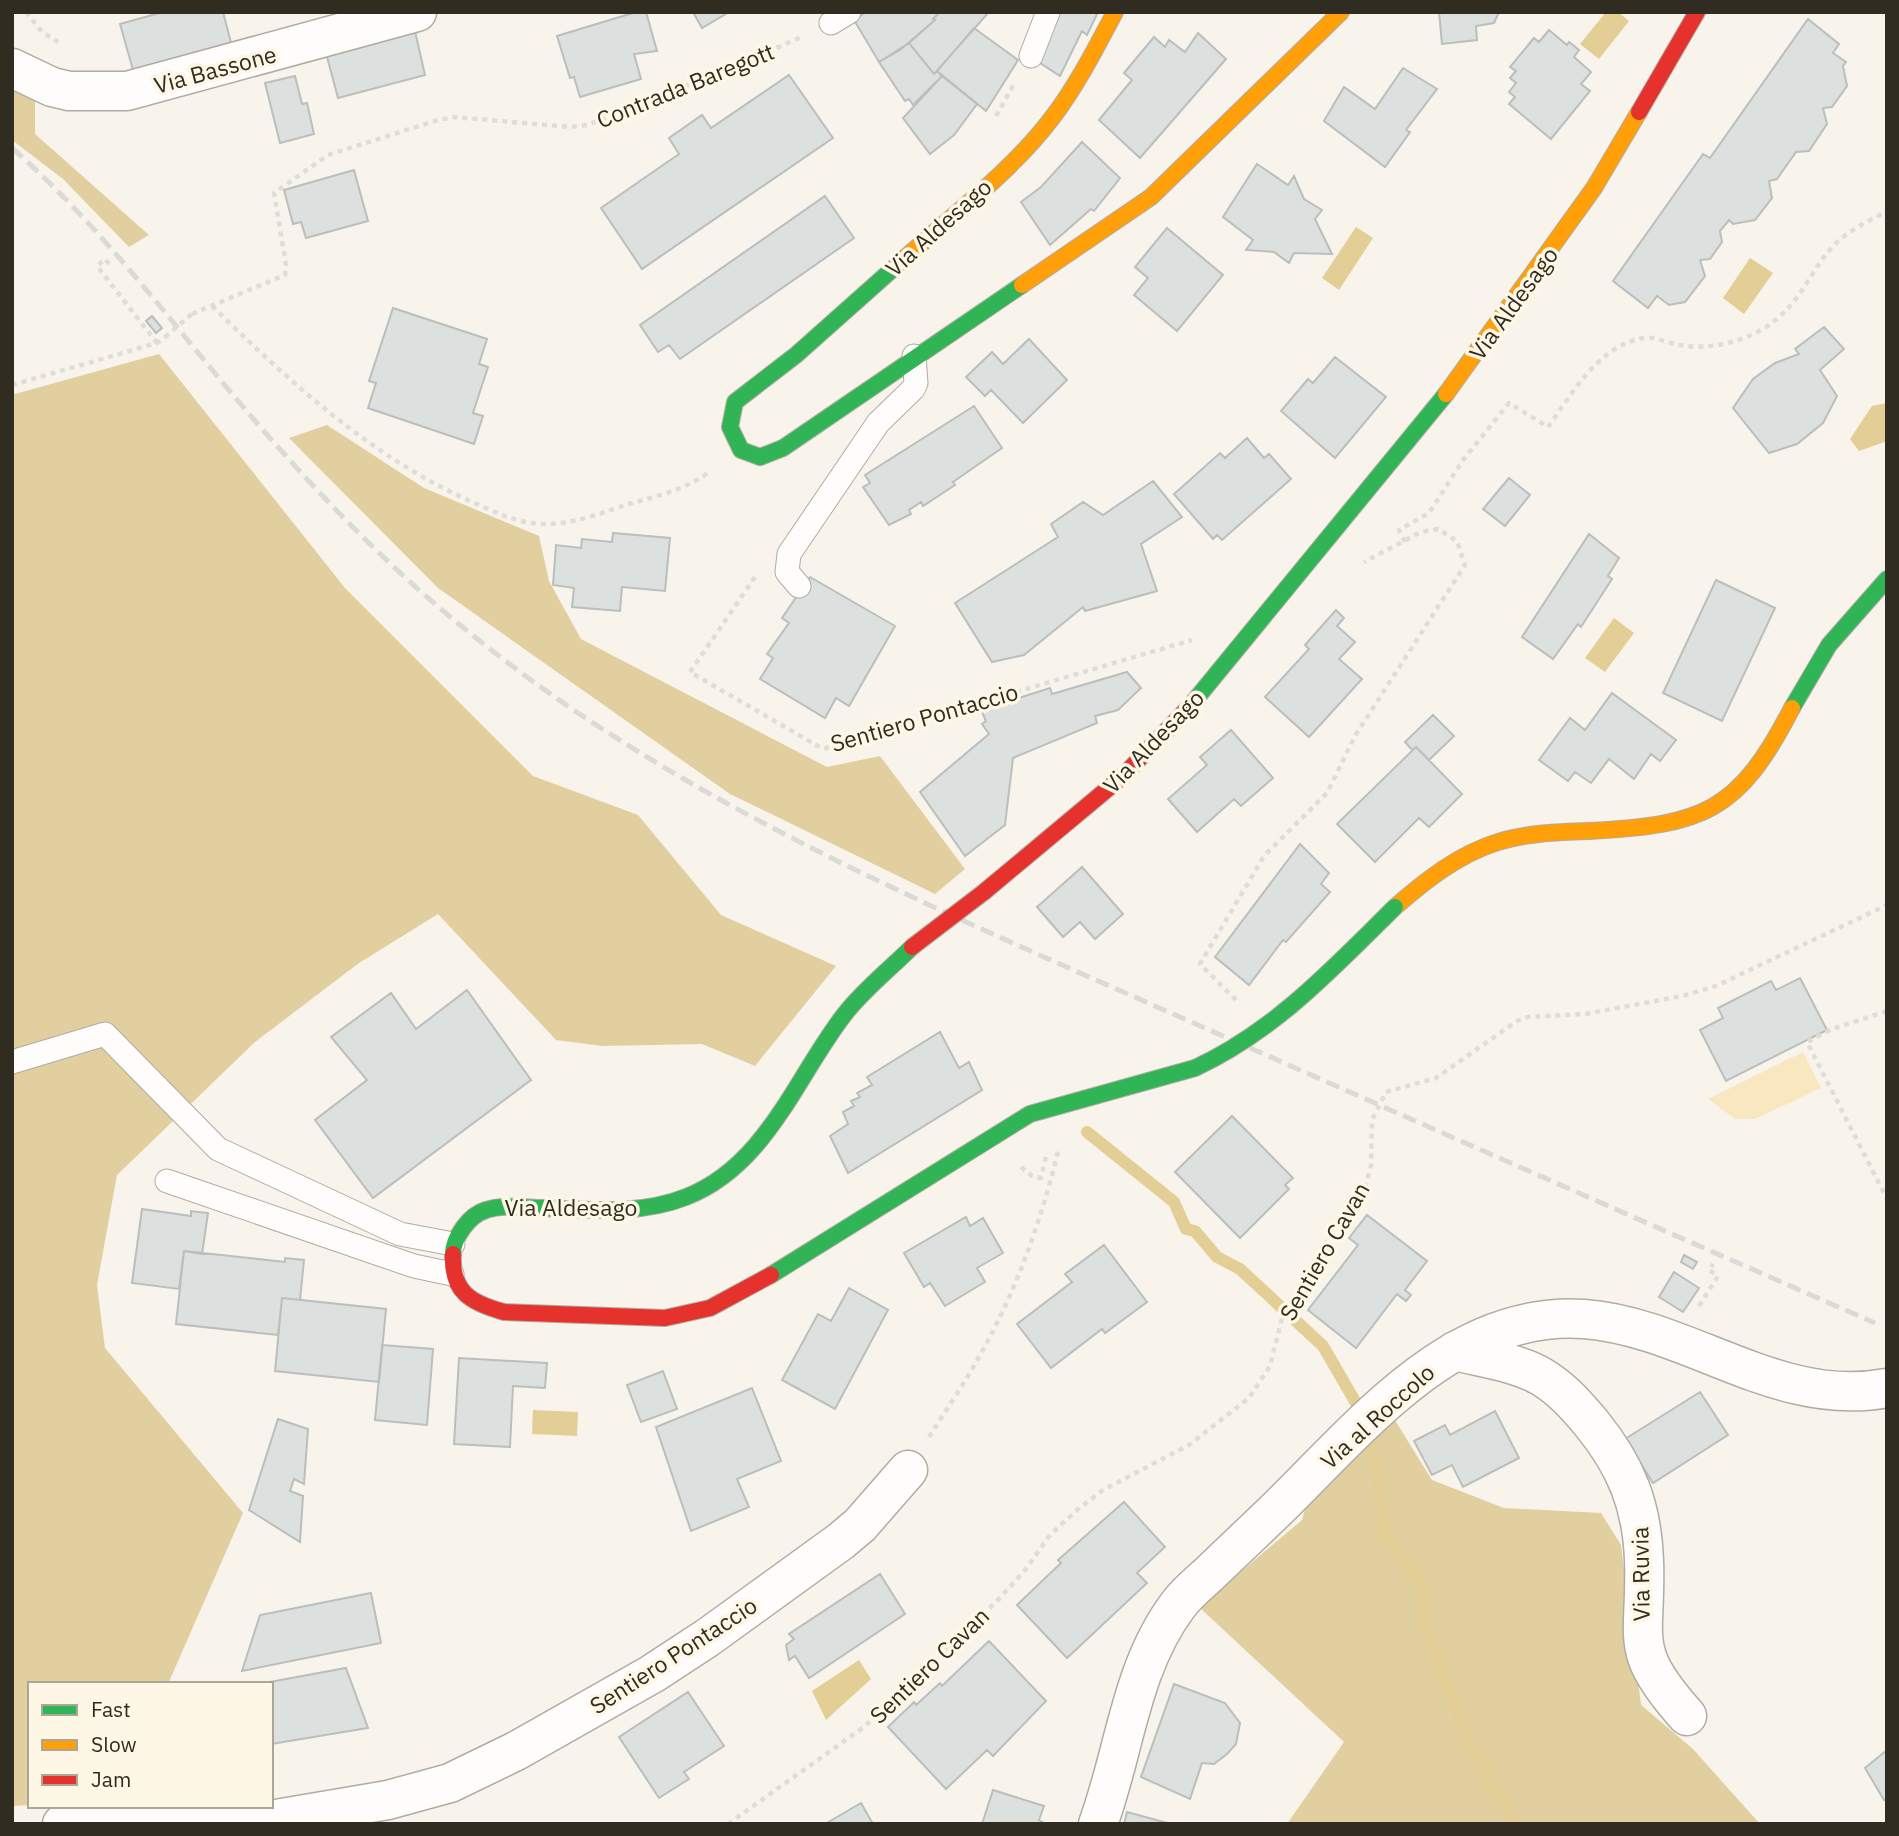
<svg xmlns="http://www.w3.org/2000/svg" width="1899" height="1836" font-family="'IBM Plex Sans',sans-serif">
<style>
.green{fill:#f9e8bf}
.forest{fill:#e1cfa0}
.water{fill:#e3ce95}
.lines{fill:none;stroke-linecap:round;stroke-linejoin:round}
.stream{stroke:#e3ce95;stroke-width:12}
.building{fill:#dce0de;stroke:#babebd;stroke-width:2}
.lane-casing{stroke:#b0aca3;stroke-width:25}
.street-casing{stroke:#b0aca3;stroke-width:41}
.fast-casing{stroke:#b0aca3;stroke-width:18}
.slow-casing{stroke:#b0aca3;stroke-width:18}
.jam-casing{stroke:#b0aca3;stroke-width:18}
.path{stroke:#deddda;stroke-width:4.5;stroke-dasharray:5 5;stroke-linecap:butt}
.lane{stroke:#fefdfc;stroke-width:23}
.street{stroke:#fefdfc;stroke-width:38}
.fast{stroke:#30b455;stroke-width:16}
.slow{stroke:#ff9f0a;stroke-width:16}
.jam{stroke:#e5322d;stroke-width:16}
.rail{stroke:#dbdad7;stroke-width:5;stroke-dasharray:14 7;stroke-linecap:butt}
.fast-bridge-casing{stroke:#b0aca3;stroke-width:18;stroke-linecap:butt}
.jam-bridge-casing{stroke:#b0aca3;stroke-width:18;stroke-linecap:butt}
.path-bridge{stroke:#deddda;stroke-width:4.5;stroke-dasharray:5 5;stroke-linecap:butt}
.fast-bridge{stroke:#30b455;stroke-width:16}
.jam-bridge{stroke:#e5322d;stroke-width:16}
.labels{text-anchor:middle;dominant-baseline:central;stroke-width:7;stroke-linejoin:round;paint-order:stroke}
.street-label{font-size:23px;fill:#302c21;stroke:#fef7e5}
</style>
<rect width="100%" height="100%" fill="#f8f4eb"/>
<path class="green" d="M1803 1052 1821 1088 1755 1119H1735L1708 1099Z"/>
<path class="forest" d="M12 89 35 99V134L149 235 129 247 63 179 12 140Z
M159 354 345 588 533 776 638 815 721 915 836 966 755 1066 702 1044 602 1046 556 1040 438 914 359 963 255 1042 117 1175 97 1285 105 1348 243 1513 168 1684H30V1805L12 1806V389L15 394Z
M327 425 424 488 539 536 549 581 581 639 827 767 880 756 965 869 935 894 730 794 438 588 289 438Z
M1393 1417 1432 1480 1504 1508 1601 1513 1621 1545 1641 1705 1693 1749 1760 1824H1287L1344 1742 1199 1607 1302 1520 1308 1498Z"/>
<path class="water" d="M1606 12H1618L1629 21 1599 59 1580 44Z
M1356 227 1373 238 1339 290 1322 278Z
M1750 258 1773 273 1744 314 1723 298Z
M1887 403V441L1859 451 1850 439 1872 406Z
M1614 618 1634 633 1605 672 1585 658Z
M533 1410 578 1412 577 1436 532 1434Z
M859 1660 871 1679 826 1720 812 1691Z"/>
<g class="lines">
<path class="stream" d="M1087 1132 1174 1202 1186 1229 1195 1231 1217 1257 1240 1269 1281 1307
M1295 1320 1323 1346 1360 1410 1375 1460 1385 1534 1423 1589 1424 1625 1470 1744 1484 1767 1491 1788 1503 1799 1514 1824"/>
</g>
<path class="building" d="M163 12H223L233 50 135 77 120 24Z
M636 12H646L657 51 634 54 641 79 580 97 574 77 570 78 557 36Z
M693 12H729L702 28Z
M866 12H938V14L933 19 935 20 900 50 879 62 854 20Z
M940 12H989L934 74 909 43 935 20 933 19Z
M1053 12H1098L1087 35 1082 31 1060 76 1034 59Z
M1439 12H1499L1494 23 1476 26 1477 40 1442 44Z
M1808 19 1839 44 1833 53 1846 62 1843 66 1847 86 1832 107 1823 108 1827 124 1809 151 1796 152 1777 179 1769 181 1772 198 1755 220 1733 224 1729 220 1720 231 1722 242 1710 259 1700 260 1705 276 1685 302 1669 305 1657 296 1648 308 1613 281 1703 154 1710 158Z
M974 28 1018 60 986 111 937 71Z
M1549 30 1567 45 1569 42 1579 50 1574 57 1591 72 1581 84 1590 91 1551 139 1509 104 1515 97 1509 92 1516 83 1510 78 1516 71 1510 67 1534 38 1539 42Z
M415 31 425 75 338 98 326 53Z
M1198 33 1226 59 1140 158 1099 120 1132 80 1124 73 1154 37 1165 47 1169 40 1185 52Z
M909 43 934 74 937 71 942 76 913 105 909 99 905 101 879 62Z
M1403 68 1437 89 1406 130 1410 132 1385 167 1324 121 1344 87 1375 109Z
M789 75 833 138 642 269 601 208 679 154 669 138 702 115 711 128Z
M295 76 302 104 307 103 314 134 280 143 265 83Z
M942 76 977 104 954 135 930 154 903 118Z
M1082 142 1120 178 1094 211 1091 209 1050 245 1021 202 1041 187Z
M1257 164 1288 185 1294 176 1304 199 1322 210 1315 219 1332 254 1294 253 1289 263 1274 252 1246 250 1253 240 1223 217Z
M354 170 368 221 306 238 301 222 293 224 284 190Z
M825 196 854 238 680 359 669 345 658 352 640 325Z
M1167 228 1223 275 1177 331 1134 295 1148 278 1135 267Z
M393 308 487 339 479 364 488 367 473 413 483 416 474 444 368 408 376 383 369 381Z
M152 316 162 328 156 333 146 321Z
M1824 327 1844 349 1820 370 1837 396 1823 423 1797 444 1769 453 1733 408 1753 379 1775 363 1799 354 1795 349Z
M1029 339 1067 380 1023 423 991 390 985 396 966 377 992 352 1003 364Z
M1335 357 1386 397 1335 458 1281 411 1308 379 1313 383Z
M974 406 1002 448 953 482 955 485 923 506 921 502 909 510 911 514 889 525 863 487 870 483 865 475Z
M1247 438 1264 458 1269 454 1291 479 1222 540 1217 535 1213 539 1174 494 1220 453 1225 458Z
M1509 478 1530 495 1505 526 1483 509Z
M1153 481 1182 517 1141 544 1157 591 1085 611 1083 607 1024 655 992 662 955 603 1058 537 1051 524 1083 502 1103 515Z
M613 533 670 538 665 591 622 587 620 611 572 607 574 588 553 585 556 545 581 548 582 539 612 542Z
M1589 534 1619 558 1608 576 1612 579 1581 627 1578 624 1553 659 1522 637Z
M810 577 895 626 849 706 836 698 825 718 760 679 773 658 767 654 789 623 782 618Z
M1716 580 1775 608 1722 721 1663 693Z
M1336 610 1344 618 1337 626 1355 642 1339 659 1362 679 1309 737 1265 697 1309 649 1305 645Z
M1127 672 1141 688 1118 710 1095 716 1097 723 1013 758 1005 825 965 856 920 792 989 734 982 724 986 721 981 710 1050 688 1052 694Z
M1612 693 1676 740 1660 761 1651 754 1634 779 1609 759 1591 783 1575 772 1568 781 1539 760 1570 718 1585 730Z
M1433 715 1454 736 1429 760 1416 747 1412 750 1405 742Z
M1231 730 1273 778 1241 806 1234 799 1197 832 1168 799 1207 765 1200 757Z
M1416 747 1462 794 1429 827 1419 818 1375 862 1337 824Z
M1300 844 1329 873 1321 884 1330 892 1286 942 1283 940 1249 985 1215 957Z
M1082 867 1123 914 1095 939 1080 922 1063 937 1037 907Z
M1800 978 1827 1030 1726 1081 1700 1030 1723 1018 1718 1008 1771 981 1776 990Z
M467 990 531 1080 373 1198 315 1120 367 1080 331 1037 391 993 416 1029Z
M940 1032 959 1068 969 1062 982 1090 848 1173 830 1136 848 1124 843 1112 854 1106 851 1101 860 1097 857 1093 872 1085 867 1077Z
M1232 1116 1293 1178 1285 1185 1289 1189 1240 1238 1175 1172Z
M142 1209 191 1216V1211L208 1213 202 1254 184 1251 179 1289 132 1283Z
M1367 1215 1427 1261 1405 1290 1411 1295 1406 1301 1397 1294 1356 1348 1308 1310 1358 1245 1349 1238Z
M966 1217 970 1226 983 1218 1003 1253 977 1268 985 1282 945 1306 930 1283 924 1287 904 1253Z
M1104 1245 1147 1302 1105 1333 1102 1329 1051 1368 1017 1324 1072 1282 1065 1274Z
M184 1251 285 1262V1258L304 1260 300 1300 282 1298 278 1335 176 1324Z
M1684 1255 1697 1262 1693 1269 1681 1262Z
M1674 1272 1699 1288 1683 1312 1659 1297Z
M849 1288 888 1310 835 1409 782 1380 818 1314 831 1321Z
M282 1298 386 1309 379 1382 275 1371Z
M382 1345 433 1349 427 1425 375 1420Z
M459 1358 547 1363 545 1388 513 1386 510 1447 454 1444Z
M663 1371 677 1409 641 1422 627 1385Z
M752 1388 781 1461 737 1479 749 1507 691 1531 656 1427Z
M1700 1392 1728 1435 1653 1483 1625 1439Z
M1495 1411 1519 1458 1463 1487 1452 1465 1432 1475 1414 1441 1445 1425 1450 1435Z
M278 1419 308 1429 304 1484 294 1479 290 1491 303 1496 300 1542 249 1510Z
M1124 1502 1165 1547 1137 1573 1147 1583 1067 1658 1017 1605 1061 1563 1058 1560Z
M880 1574 905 1614 809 1678 795 1656 789 1660 786 1645 794 1639 789 1634Z
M371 1593 381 1643 242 1671 260 1615Z
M989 1641 1046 1701 993 1756 987 1750 946 1789 888 1727 914 1702 916 1705 940 1683 942 1686Z
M346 1668 368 1728 271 1744V1684H259Z
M1174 1684 1225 1703 1240 1723 1236 1744 1227 1754 1214 1764 1202 1763 1190 1799 1141 1777Z
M688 1692 724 1746 684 1772 689 1779 659 1798 619 1737Z
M1887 1750V1798L1884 1800 1865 1768Z
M993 1790 1044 1806 1039 1820 1046 1824H982Z
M861 1803 873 1824H825Z
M1127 1812 1171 1824H1124Z"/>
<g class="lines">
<g class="lane-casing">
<path id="lane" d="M831 23 849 12
M1031 56 1048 12
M799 586 787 572 789 554 878 423 913 389 916 383 914 356
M12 1062 105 1034 218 1149 400 1234 453 1244
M167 1181 414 1266 452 1274"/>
</g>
<g class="street-casing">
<path id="street" d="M12 68 52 87 69 91H127L417 12
M1455 1351C1482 1358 1517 1362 1542 1377 1562 1389 1577 1406 1592 1424 1626 1466 1642 1505 1644 1560 1647 1641 1626 1648 1687 1716
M62 1824 86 1816 131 1811 238 1820H270L388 1800 450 1783 516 1751 652 1674 707 1638 841 1541 860 1525 908 1470
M1098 1824C1125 1751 1130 1669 1178 1605 1186 1594 1198 1584 1208 1575 1230 1554 1252 1533 1274 1512 1360 1429 1451 1310 1584 1319 1689 1327 1778 1409 1887 1388"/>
</g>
<g class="fast-casing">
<path id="fast" d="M905 258 796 355 735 402 730 427 741 450 760 457 783 448 1022 285
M1191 705 1446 394
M1792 708 1829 645 1887 579
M453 1254C453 1238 469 1215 486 1210 504 1204 526 1208 544 1208 591 1210 641 1215 686 1197 766 1166 796 1077 844 1015 863 990 890 969 912 947
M771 1275 1030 1114 1195 1068"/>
</g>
<g class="slow-casing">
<path id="slow" d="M905 258C954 214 1012 171 1052 118 1077 85 1096 48 1115 12
M1022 285 1151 197 1341 12
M1446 394 1594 188 1639 112
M1395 907C1426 880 1459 854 1498 842 1527 833 1558 832 1589 831 1703 825 1738 813 1792 708"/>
</g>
<g class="jam-casing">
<path id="jam" d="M1639 112 1697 12
M984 892 1123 776 1191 705
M453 1254C451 1292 471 1303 504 1312L665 1318 710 1308 771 1275"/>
</g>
<path class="path" d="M26 12 42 32 58 42
M996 116 1014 84
M109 264 105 259 97 266 157 343
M212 306C290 382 370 456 470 501 493 511 516 523 541 524 571 525 601 513 629 504 657 496 684 490 708 473
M192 314 285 275 286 265 274 193 328 155 438 120 454 117 571 127 587 125 734 67 801 37
M12 385 157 343 165 337
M1405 542 1399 530 1429 513 1463 460 1509 403 1548 427C1572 394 1598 346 1643 338 1654 336 1668 343 1679 345 1708 350 1741 343 1766 327 1802 303 1807 275 1833 246 1847 231 1869 221 1887 211
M755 577 690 672 823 749 1192 640
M1236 1000 1200 964 1264 856 1327 793 1355 736 1465 565 1457 541 1438 529 1421 532 1364 562
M1887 1011 1832 1029 1807 1042 1887 1199
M1021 1167 1032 1176 1041 1178 1047 1152
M1699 1306 1718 1276 1709 1270 1713 1264
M929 1437C946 1410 965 1383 980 1355 1015 1294 1042 1219 1058 1151H1054
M728 1824 864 1727 999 1599 1025 1570 1050 1535 1077 1510 1103 1490 1189 1445 1249 1398 1270 1366 1282 1318 1317 1256 1366 1184 1371 1166 1372 1120 1386 1092 1436 1078 1517 1021 1528 1017 1585 1014 1682 996 1716 986 1887 905"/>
<use href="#lane" class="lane"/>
<use href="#street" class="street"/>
<use href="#fast" class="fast"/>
<use href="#slow" class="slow"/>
<use href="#jam" class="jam"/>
<path class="rail" d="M12 148C100 225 169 320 244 408 314 490 390 570 475 637 674 798 922 903 1155 1006 1395 1112 1635 1218 1875 1323"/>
<g class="fast-bridge-casing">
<path id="fast-bridge" d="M1195 1068C1275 1031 1333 968 1395 907"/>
</g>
<g class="jam-bridge-casing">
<path id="jam-bridge" d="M912 947 984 892"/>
</g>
<path class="path-bridge" d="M165 337 192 314"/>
<use href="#fast-bridge" class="fast-bridge"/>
<use href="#jam-bridge" class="jam-bridge"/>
</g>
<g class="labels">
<g class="street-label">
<text transform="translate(215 69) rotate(-15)">Via Bassone</text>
<text transform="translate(685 85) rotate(-22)">Contrada Baregott</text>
<text transform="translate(938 227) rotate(-42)">Via Aldesago</text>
<text transform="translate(1513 303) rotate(-54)">Via Aldesago</text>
<text transform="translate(924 717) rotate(-16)">Sentiero Pontaccio</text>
<text transform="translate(1153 741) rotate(-46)">Via Aldesago</text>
<text x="571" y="1207">Via Aldesago</text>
<text transform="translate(1324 1251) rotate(-60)">Sentiero Cavan</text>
<text transform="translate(1377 1416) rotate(-42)">Via al Roccolo</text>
<text transform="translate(1640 1574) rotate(-91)">Via Ruvia</text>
<text transform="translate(673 1655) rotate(-33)">Sentiero Pontaccio</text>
<text transform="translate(929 1665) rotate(-44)">Sentiero Cavan</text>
</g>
</g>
<rect width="1899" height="1836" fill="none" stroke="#302c21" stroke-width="28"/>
<rect x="28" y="1682" width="245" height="126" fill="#fef7e5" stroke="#aca697" stroke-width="2"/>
<rect x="42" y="1705" width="35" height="10" fill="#30b455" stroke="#aca697" stroke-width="2"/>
<text x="91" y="1717" font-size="21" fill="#302c21">Fast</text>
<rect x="42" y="1740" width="35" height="10" fill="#ff9f0a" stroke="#aca697" stroke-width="2"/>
<text x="91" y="1752" font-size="21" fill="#302c21">Slow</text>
<rect x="42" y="1775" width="35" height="10" fill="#e5322d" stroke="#aca697" stroke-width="2"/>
<text x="91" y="1787" font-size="21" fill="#302c21">Jam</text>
</svg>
